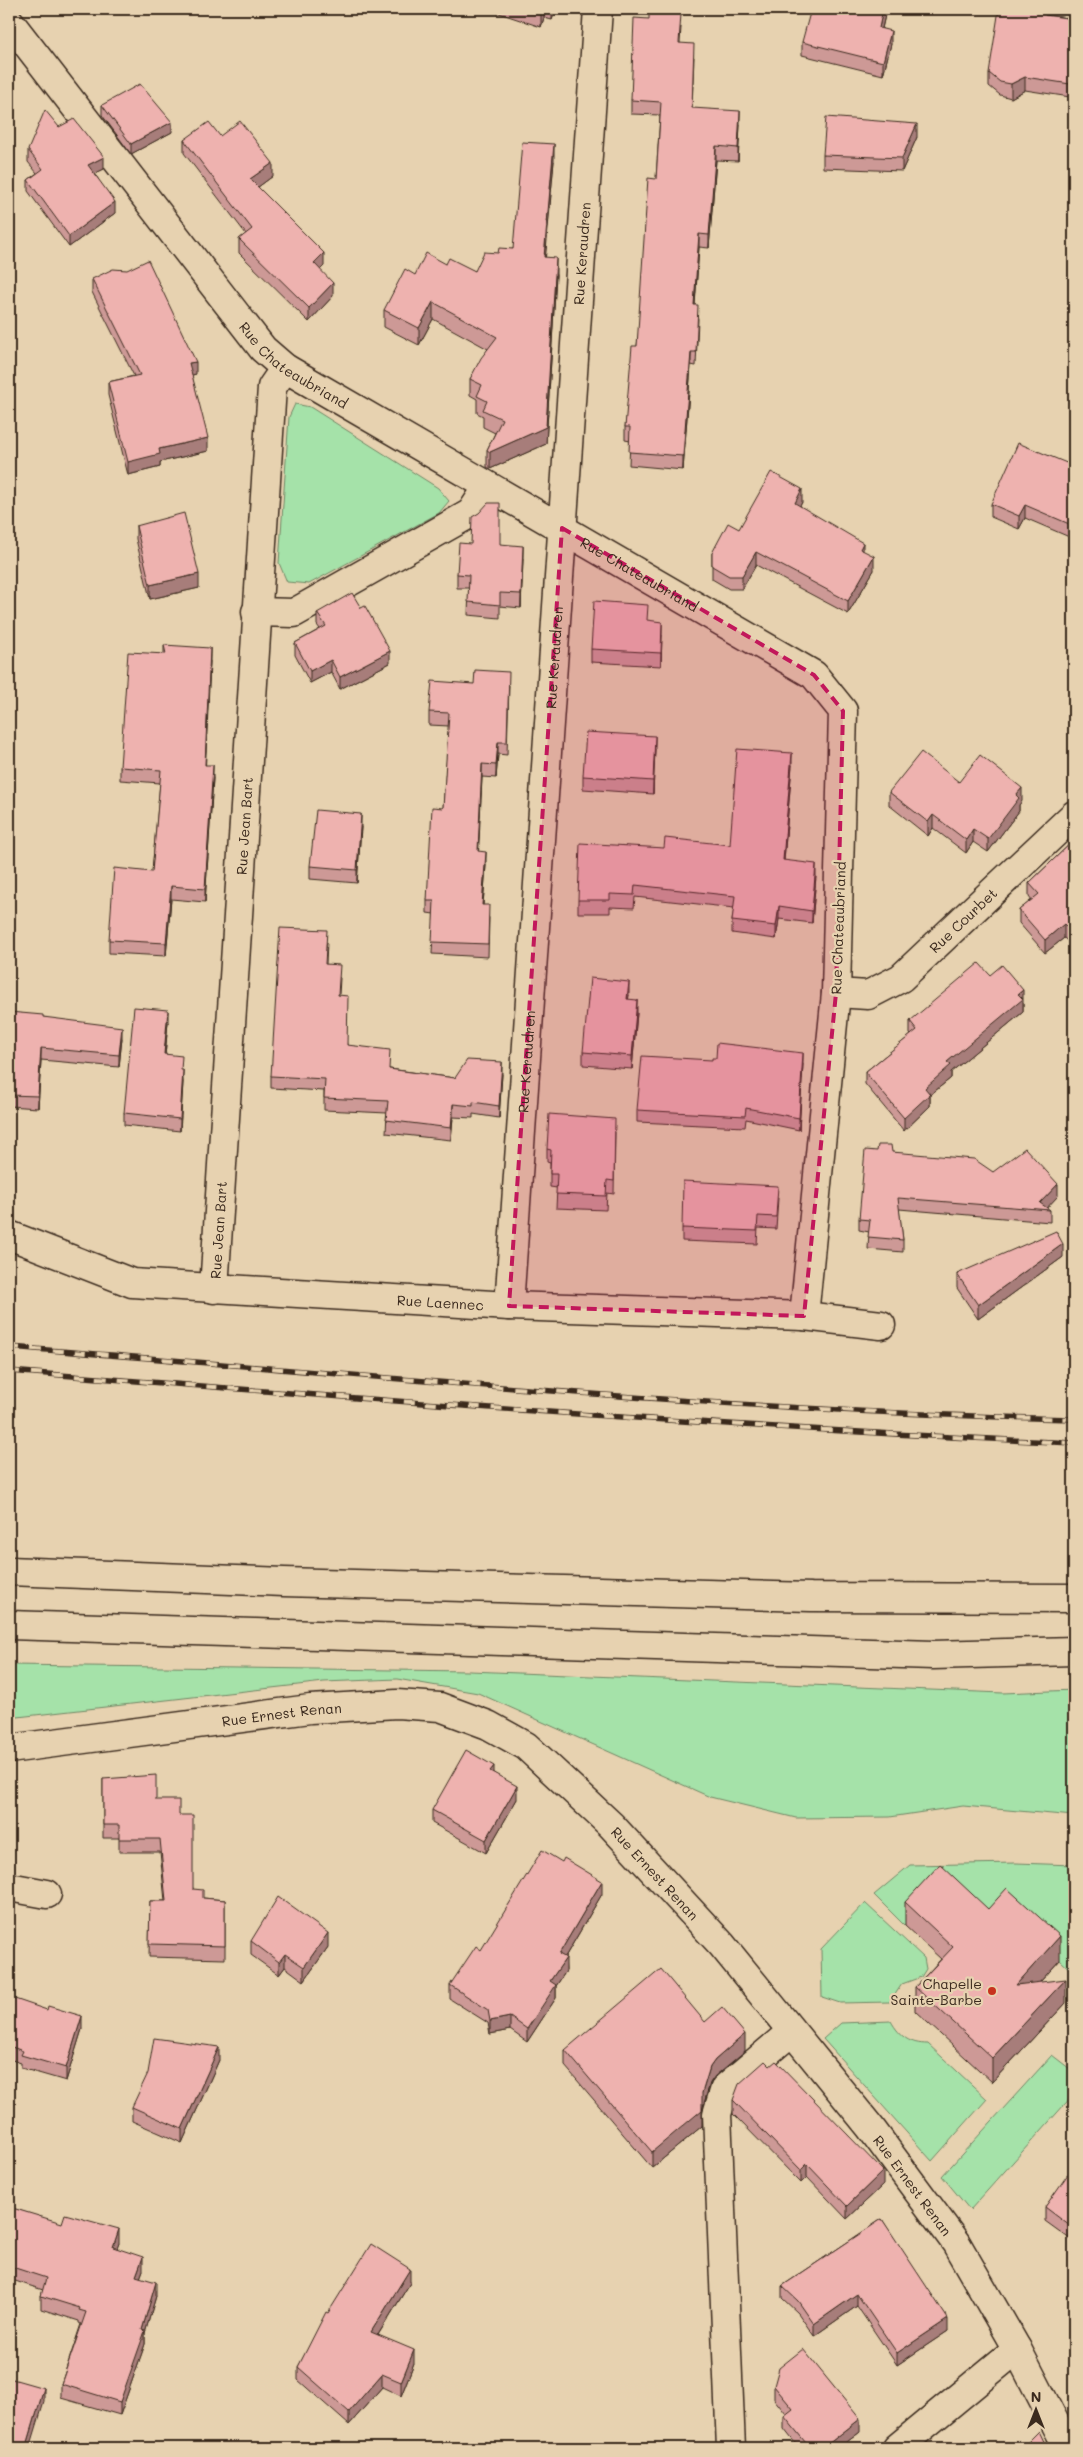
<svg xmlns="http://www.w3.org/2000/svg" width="1083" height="2457" font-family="Mali,sans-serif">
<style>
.green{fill:#a5e2a9;stroke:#708664}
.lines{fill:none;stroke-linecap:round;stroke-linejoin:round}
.minor-casing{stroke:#3b2a1e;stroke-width:31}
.highway-casing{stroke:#3b2a1e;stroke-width:31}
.minor{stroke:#e7d2b0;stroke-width:28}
.highway{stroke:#e7d2b0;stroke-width:28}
.rail-casing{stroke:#3b2a1e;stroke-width:5.5}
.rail{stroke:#e7d2b0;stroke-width:4;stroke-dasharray:11;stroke-linecap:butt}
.wall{fill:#cd9996;stroke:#3b2a1e}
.shaded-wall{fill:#a77d7a;stroke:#3b2a1e}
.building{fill:#eeb2af;stroke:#3b2a1e}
.marked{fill:#c2185b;fill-opacity:0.2;stroke:#c2185b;stroke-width:4;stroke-dasharray:10 6;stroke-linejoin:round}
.poi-dot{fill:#c8321e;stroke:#e7d2b0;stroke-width:2}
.labels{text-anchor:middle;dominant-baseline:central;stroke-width:4.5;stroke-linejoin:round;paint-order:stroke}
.street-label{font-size:14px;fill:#3b2a1e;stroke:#e7d2b0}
.poi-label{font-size:14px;fill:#3b2a1e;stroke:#e7d2b0;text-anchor:end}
</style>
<rect width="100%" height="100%" fill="#e7d2b0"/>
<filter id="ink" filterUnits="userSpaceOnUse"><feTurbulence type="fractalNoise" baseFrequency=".02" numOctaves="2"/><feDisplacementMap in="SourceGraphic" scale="10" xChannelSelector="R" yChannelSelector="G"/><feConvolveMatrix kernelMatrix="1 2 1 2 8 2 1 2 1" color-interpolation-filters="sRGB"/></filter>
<g filter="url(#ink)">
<path class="green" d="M295 404 310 407 438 488 449 501 439 513 309 584 287 582 279 563 289 417Z
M9 1665 470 1671 1003 1693 1074 1690V1816L963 1806 890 1817 796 1818 710 1797 478 1693 397 1679 324 1682 9 1718Z
M1016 1863 1074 1865V1973L1008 1912 988 1933 939 1888 905 1926 874 1895 910 1865Z
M865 1903 924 1958 926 1969 921 1977 902 1984 890 2002 840 2003 822 1997 821 1949Z
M891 2021C900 2037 910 2044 928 2044L987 2099 932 2161 823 2039 841 2023Z
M1052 2055 1074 2072V2094L970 2210 942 2176Z"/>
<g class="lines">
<g class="minor-casing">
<g id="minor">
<path id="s1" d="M9 21 263 349 285 368 814 675 843 711 836 993 804 1316"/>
<path d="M256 612 294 613 471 513 488 487"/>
<path id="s2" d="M836 993 868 995 901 978 1074 815"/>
<path id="s3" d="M9 1235 132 1283 509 1306 804 1316 881 1325"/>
<path id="s4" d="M214 1289 272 387 285 368"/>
<path id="s5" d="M509 1306 598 9"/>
<path id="s6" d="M9 1749 310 1709 397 1704 440 1707 488 1725 526 1746 611 1825 722 1945 870 2127 956 2243 1017 2349 1068 2448"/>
<path d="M9 1887 47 1894"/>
<path d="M731 2448 717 2114 725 2088 791 2032"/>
<path d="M897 2448 1017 2349"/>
</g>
</g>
<g class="highway-casing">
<path id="highway" d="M9 1571 284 1582 811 1597 1074 1598
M9 1625 933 1655 1074 1651"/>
</g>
<use href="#minor" class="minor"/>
<use href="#highway" class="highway"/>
<g class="rail-casing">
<path id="rail" d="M9 1347C363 1374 718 1411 1074 1419
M9 1371C364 1399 719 1427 1074 1443"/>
</g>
<use href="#rail" class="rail"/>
</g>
<path class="wall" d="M487 9H556L552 20 544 18 541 27Z
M885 9V15L882 29 891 44 883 75 802 55V42Z
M1049 9 1048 15 1074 19 1070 97 1025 90 1011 98 1000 95 989 86V73Z
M681 27 680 43 694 57 692 108 740 124 738 161 716 160 709 248 699 247 695 305 698 319 696 366 691 365 683 470 629 465 630 441 625 440V427L637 346 656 179 660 115 631 114V100Z
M102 105 172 132 131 154 102 115Z
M59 127 104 169 95 173 115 213 69 247 28 191V180L37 173 28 162V150Z
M220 136 273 176 258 187 324 266 320 270 333 296 309 322 239 253V239L246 234 184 153V140Z
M917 137 902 171 823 168V155Z
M554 161 545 257 556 275 546 444 490 469 487 467V450L495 433 483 427V416L477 413V399L470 395V379L488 349 433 319 419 345 384 327V310L415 275 446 264 475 271 498 253 513 249Z
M92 279 196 374 192 375 208 451 160 462V467L128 475 108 395V382L134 376 92 292Z
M1074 466V539L1025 518 1019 529 991 517V504Z
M802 502 800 506 863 551 874 570 848 614 756 565 742 589H729L712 579V553L739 529Z
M136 526 199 588 150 599 136 539Z
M471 544 523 559 521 608 500 606V618L468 615 469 588H457V574Z
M317 613 390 663 340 689 331 672 310 683 295 655V643L320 629 317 625Z
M662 635 661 666 591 662V649Z
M164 645 210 661 205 765 213 778 205 902 171 899 166 956 109 953V940L152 872 160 783 120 780V767L164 654Z
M474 684 509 685 507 755 498 754 496 778 482 777 478 851 486 865 483 905 489 918 488 957 432 954 434 914 427 913V901L443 808 449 726 429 725V712Z
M655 749 653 794 583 789V776Z
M792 765 784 860 816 876 812 923 779 919 776 939 732 933V921L734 908 635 897 634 908 610 907V913H578V900L730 845Z
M959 782 1022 801 1019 805V811L988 852 973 842 966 853 933 828 928 836 889 805V792Z
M361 827 357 883 310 879V866Z
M1073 841 1070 943 1064 938 1045 953 1019 923V910L1032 900 1029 896V883Z
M327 942 326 964 340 978 339 995 347 1045 390 1069 455 1078 502 1074 499 1118 473 1114V1118L453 1117 451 1140 386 1133 387 1113 324 1110V1091L271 1088V1076Z
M990 975 1023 1003V1012L951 1072V1078L930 1095V1106L904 1131 865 1084V1072L911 1035 910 1034V1021Z
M629 995 628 999 637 1013 632 1069 583 1065V1052Z
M9 1012 43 1017 122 1038 119 1067 41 1060 38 1108 9 1106Z
M168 1022 165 1055 181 1070 183 1082 180 1131 124 1125V1113Z
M803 1064 799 1130 746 1119 745 1127 637 1122V1110Z
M615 1132 614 1194 607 1193 606 1210 556 1208 557 1188 550 1187V1163L547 1162V1149Z
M892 1152 993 1172 1058 1196 1046 1208 1050 1210V1222L899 1209 903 1240V1252L868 1249 869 1232 859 1230V1219Z
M778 1198 776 1229 758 1228 757 1244 682 1241V1228Z
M1063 1257 978 1319 957 1288V1274Z
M494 1773 517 1799 486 1853 432 1823V1810Z
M103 1779 156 1800 179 1815 193 1889 203 1898 225 1900V1959L149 1957 150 1901H165L160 1852H119V1838H103Z
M602 1894 565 1957 566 1971 556 1986V1998L527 2042 510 2030 490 2034 488 2023 450 1999V1985Z
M905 1902 988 1909 1060 1960 1040 1982 1066 2003 992 2082 915 2011V1987L941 1959 905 1926Z
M251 1941 328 1947 304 1981 285 1967 279 1975 251 1955Z
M9 1997 82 2029 66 2081 21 2068V2063L9 2059Z
M705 2022 745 2051 715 2076 710 2083 702 2110V2126L652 2168 565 2066V2050Z
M219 2060 182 2143 132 2121V2107Z
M733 2100 883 2185 847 2219 807 2177 801 2183 733 2114Z
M1074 2168V2242L1045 2221V2207Z
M9 2207 119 2243 117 2248 143 2270 140 2278 156 2296 145 2333V2344L120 2415 61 2398V2384L81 2324 79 2323V2321L41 2309V2296L43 2290 9 2279Z
M882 2219 948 2331 897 2365 857 2306 814 2336 798 2313 782 2298V2286Z
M410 2283 378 2335 414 2363 401 2396 382 2387 349 2425 298 2380V2367L328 2313Z
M774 2386 860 2432 839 2448H799L784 2429V2416L786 2414 774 2399Z"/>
<path class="shaded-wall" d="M543 9H544V18L541 27V15Z
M552 9H556L552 20Z
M883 9H885V15L879 41V28Z
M1046 9H1049L1045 28V15Z
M891 31V44L883 75V62Z
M1074 60V73L1070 97V84Z
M1025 77V90L1011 98V84Z
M740 111V124L738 161V148Z
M172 122V132L131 154V144Z
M917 124V137L902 171V158Z
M554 144V161L544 274V257Z
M716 146V160L709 248V235Z
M104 157V169L88 177V165Z
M273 163V176L250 193V179Z
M115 202V213L69 247V236Z
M699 234V247L694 318V305Z
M324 253V266L314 276V263Z
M556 258V275L546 444 490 469V452L546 427Z
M333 283V296L309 322V308Z
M433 302V319L419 345V328Z
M691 352V365L683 470V456Z
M196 362V374L189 376V363Z
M208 438V451L160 462V467L128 475V462L159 449Z
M802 489V502L795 516V503Z
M1025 505V518L1019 529V516Z
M863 543V556L860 549Z
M523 546V559L521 608V594Z
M756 552V565L742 589V576Z
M874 556V570L848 614V601Z
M199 574V588L150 599V585Z
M662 622V635L661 666V653Z
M210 648V661L205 778V765Z
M390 651V663L340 689V677Z
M331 660V672L310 683V671Z
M655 736V749L653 794V781Z
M498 742V754L496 778V765Z
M792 753V765L783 872V860Z
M482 764V777L478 864V851Z
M213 765V778L205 902V889Z
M1022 788V801L1019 805V811L988 852V839L1016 795Z
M361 814V827L357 883V870Z
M933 815V828L928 836V822Z
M973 829V842L966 853V840Z
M486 852V865L482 917V905Z
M816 864V876L812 923V911Z
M171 886V899L166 956V943Z
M779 906V919L776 939V926Z
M1064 924V938L1045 953V940Z
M1074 926V940L1070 943V930Z
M629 982V995L627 1012V999Z
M1023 990V1012L951 1072V1078L930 1095V1106L904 1131V1118L925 1088 947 1062Z
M637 1000V1013L632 1069V1056Z
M168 1010V1022L164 1067V1054Z
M122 1027V1038L119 1067V1055Z
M41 1048V1060L38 1108V1096Z
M803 1053V1064L799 1130V1118Z
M502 1062V1074L499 1118V1106Z
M183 1070V1082L180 1131V1119Z
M453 1104V1117L451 1140V1128Z
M1058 1184V1196L1045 1210 1040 1203Z
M1063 1244V1257L978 1319V1305Z
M494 1766V1779L490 1771Z
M517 1786V1799L486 1853V1840Z
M602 1881V1894L559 1967V1954Z
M328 1933V1947L304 1981V1967Z
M1060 1936V1960L1016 2008V1985Z
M285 1954V1967L279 1975V1962Z
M566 1958V1971L556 1986V1998L527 2042V2029L550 1981Z
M1066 1979V2003L992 2082V2058Z
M82 2016V2029L66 2081V2068Z
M510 2017V2030L490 2034V2021Z
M745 2034V2051L715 2076 710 2083 702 2110V2126L652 2168V2152L702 2093 710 2067 715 2060Z
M219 2047V2060L182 2143V2129Z
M807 2164V2177L801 2183V2170Z
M883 2171V2185L847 2219V2206Z
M119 2229V2243L113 2260V2247Z
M143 2257V2270L136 2289V2276Z
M410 2269V2283L371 2346V2332Z
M156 2282V2296L145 2333V2344L120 2415V2402L142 2330Z
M857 2294V2306L814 2336V2324Z
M948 2319V2331L897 2365V2353Z
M414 2350V2363L401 2396V2382Z
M382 2374V2387L349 2425V2412Z
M44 2388V2402L30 2448 28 2442Z
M860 2419V2432L839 2448H823Z"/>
<path class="building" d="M523 9H543L541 15Z
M811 9H883L879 28 891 31 883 62 802 42Z
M999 9H1046L1045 15 1074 19V60L1070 84 1025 77 1011 84 1000 82 989 73Z
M649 10 681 14 679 43 694 44 692 108 740 111 738 148 716 146 709 235 699 234 694 305H698L696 352H691L683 456 629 452 630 427H625L632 346H637L648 178 656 179 661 102 631 100 634 18 649 19Z
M140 84 172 122 131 144 102 105Z
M45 110 59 127 74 119 104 157 88 165 115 202 69 236 28 180 43 169 28 150Z
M826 117 917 124 902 158 823 155Z
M240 121 273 163 250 179 324 253 314 263 333 283 309 308 239 239 252 229 184 140 209 122 220 136Z
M522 142 554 144 544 257 556 258 546 427 490 452 487 450 502 419 483 410 487 401 477 396 482 385 470 379 481 358 497 337 433 302 419 328 384 310 405 269 415 275 426 253 446 264 449 258 475 271 484 252 498 253 499 248 513 249Z
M148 260 196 362 189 363 208 438 159 449 160 454 128 462 108 382 140 375 92 279 113 269 127 270Z
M1018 443 1074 466V526L1025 505 1019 516 991 504Z
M771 472 802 489 795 503 863 543 860 549 874 556 848 601 756 552 742 576H729L712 566V553L728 523 739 529Z
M488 503H500V544L523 546 521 594 500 593V605L468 602 469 575 457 574 459 543 471 544 472 517 479 513Z
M184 513 199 574 150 585 136 526Z
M352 593 361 608 365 606 390 651 340 677 331 660 310 671 295 643 326 626 317 613Z
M594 601 648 605 647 620 662 622 661 653 591 649Z
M164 645 210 648 205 765H213L205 889 171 886 166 943 109 940 114 868 152 872 161 770 120 767 128 652 166 654Z
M475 670 509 672 507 742H498L496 765 482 764 478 851 486 852 482 905H489L488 944 432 942 434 901H427L432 807 443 808 449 713 429 712 432 681 474 684Z
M586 732 655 736 653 781 583 776Z
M737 749 792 753 783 860 816 864 812 911 779 906 776 926 732 921 735 896 635 885 634 895 610 894V900H578L580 843 664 848 665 838 730 845Z
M921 752 959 782 980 755 1022 788 1016 795 1019 798 988 839 973 829 966 840 933 815 928 822 889 792Z
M316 810 361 814 357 870 310 866Z
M1073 841 1074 843V926L1070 930 1064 924 1045 940 1019 910 1039 894 1029 883Z
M280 928 327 930 325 964 340 965 338 995 348 996 347 1045 390 1050 389 1069 455 1078 467 1060 502 1062 499 1106 473 1102V1106L453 1104 451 1128 386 1120 388 1101 324 1098 325 1079 271 1076Z
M979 963 990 975 1002 965 1023 990 1018 994 1023 999 947 1062 951 1065 925 1088 930 1094 904 1118 865 1072 917 1030 910 1021Z
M590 978 629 982 627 999 637 1000 632 1056 583 1052Z
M134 1007 168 1010 164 1054 182 1056 181 1070H183L180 1119 124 1113Z
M9 1012 43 1015V1017L122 1027 119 1055 41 1048 38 1096 9 1095Z
M717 1043 803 1053 799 1118 746 1108 745 1116 637 1110 642 1056 712 1060V1058H716Z
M549 1114 615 1119 614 1181 607 1180 606 1196 556 1194 557 1174H550L551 1150 547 1149Z
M878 1145H891L892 1152 974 1159 993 1172 1025 1148 1058 1184 1040 1203 1050 1210 898 1198 903 1240 868 1237 870 1220 859 1219 865 1150 877 1151Z
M683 1181 778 1186 776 1217 758 1216 757 1231 682 1228Z
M1056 1231 1063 1244 978 1305 957 1274Z
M466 1750 494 1766 490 1771 517 1786 486 1840 432 1810Z
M156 1775V1800H179V1815H193V1889L203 1890V1898L225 1900V1946L149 1944 150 1901H166L160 1839H119V1825H103V1779Z
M542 1850 562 1862 564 1858 602 1881 559 1954 566 1958 550 1981 556 1985 527 2029 510 2017 490 2021 488 2010 450 1985 476 1946 481 1950Z
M940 1864 988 1909 1007 1888 1060 1936 1016 1985 1066 1979 992 2058 915 1987 953 1947 905 1902Z
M278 1897 328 1933 304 1967 285 1954 279 1962 251 1941Z
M661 1969 705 2022 722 2007 745 2034 715 2060 710 2067 702 2093V2110L652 2152 565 2050Z
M9 1997 47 2010 48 2006 82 2016 66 2068 21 2055 23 2051 9 2046Z
M154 2038 219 2047 182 2129 132 2107 148 2073Z
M765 2061 770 2066 776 2061 883 2171 847 2206 807 2164 801 2170 733 2100 739 2084Z
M1073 2167 1074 2168V2229L1045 2207Z
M9 2207 62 2223 65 2214 119 2229 113 2247 143 2257 136 2276 156 2282 142 2330 145 2331 120 2402 61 2384 86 2312 79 2310 80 2308 41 2296 46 2278 9 2266Z
M882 2219 948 2319 897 2353 857 2294 814 2324 798 2301 782 2286Z
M371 2244 410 2269 371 2332 414 2350 401 2382 382 2374 349 2412 298 2367 326 2312 328 2313Z
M803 2349 860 2419 823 2448H810L784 2416 793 2409 774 2386 779 2368Z
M9 2378 44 2388 28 2442 33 2444 32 2448H9Z
M1039 2431 1047 2448H1022Z"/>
</g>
<path class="marked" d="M562 528 814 675 843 711 836 993 804 1316 509 1306Z"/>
<circle class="poi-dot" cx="992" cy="1991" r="5"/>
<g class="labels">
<g class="street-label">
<text stroke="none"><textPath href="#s5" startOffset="1055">Rue Keraudren</textPath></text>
<text stroke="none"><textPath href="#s1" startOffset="449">Rue Chateaubriand</textPath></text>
<text stroke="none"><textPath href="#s1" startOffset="854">Rue Chateaubriand</textPath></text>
<text stroke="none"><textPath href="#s5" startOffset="650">Rue Keraudren</textPath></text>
<text stroke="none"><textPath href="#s4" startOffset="464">Rue Jean Bart</textPath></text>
<text stroke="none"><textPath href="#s2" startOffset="154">Rue Courbet</textPath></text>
<text transform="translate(838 928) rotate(-88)">Rue Chateaubriand</text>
<text stroke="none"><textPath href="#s5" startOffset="245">Rue Keraudren</textPath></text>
<text stroke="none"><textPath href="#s4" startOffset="59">Rue Jean Bart</textPath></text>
<text stroke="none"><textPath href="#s3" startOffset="441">Rue Laennec</textPath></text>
<text stroke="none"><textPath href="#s6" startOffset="275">Rue Ernest Renan</textPath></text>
<text stroke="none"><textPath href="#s6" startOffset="710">Rue Ernest Renan</textPath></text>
<text stroke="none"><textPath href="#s6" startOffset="1115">Rue Ernest Renan</textPath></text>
</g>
<g class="poi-label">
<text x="982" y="1983">Chapelle<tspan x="982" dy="16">Sainte-Barbe</tspan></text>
</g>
</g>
<rect width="1083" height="2457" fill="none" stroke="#e7d2b0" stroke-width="30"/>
<rect x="15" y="15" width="1053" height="2427" fill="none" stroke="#3b2a1e" stroke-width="2" filter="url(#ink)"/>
<g transform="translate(1036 2410)" stroke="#e7d2b0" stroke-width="4" paint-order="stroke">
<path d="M0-4L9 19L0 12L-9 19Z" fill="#3b2a1e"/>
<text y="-8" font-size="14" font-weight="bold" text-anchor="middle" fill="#3b2a1e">N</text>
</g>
</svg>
